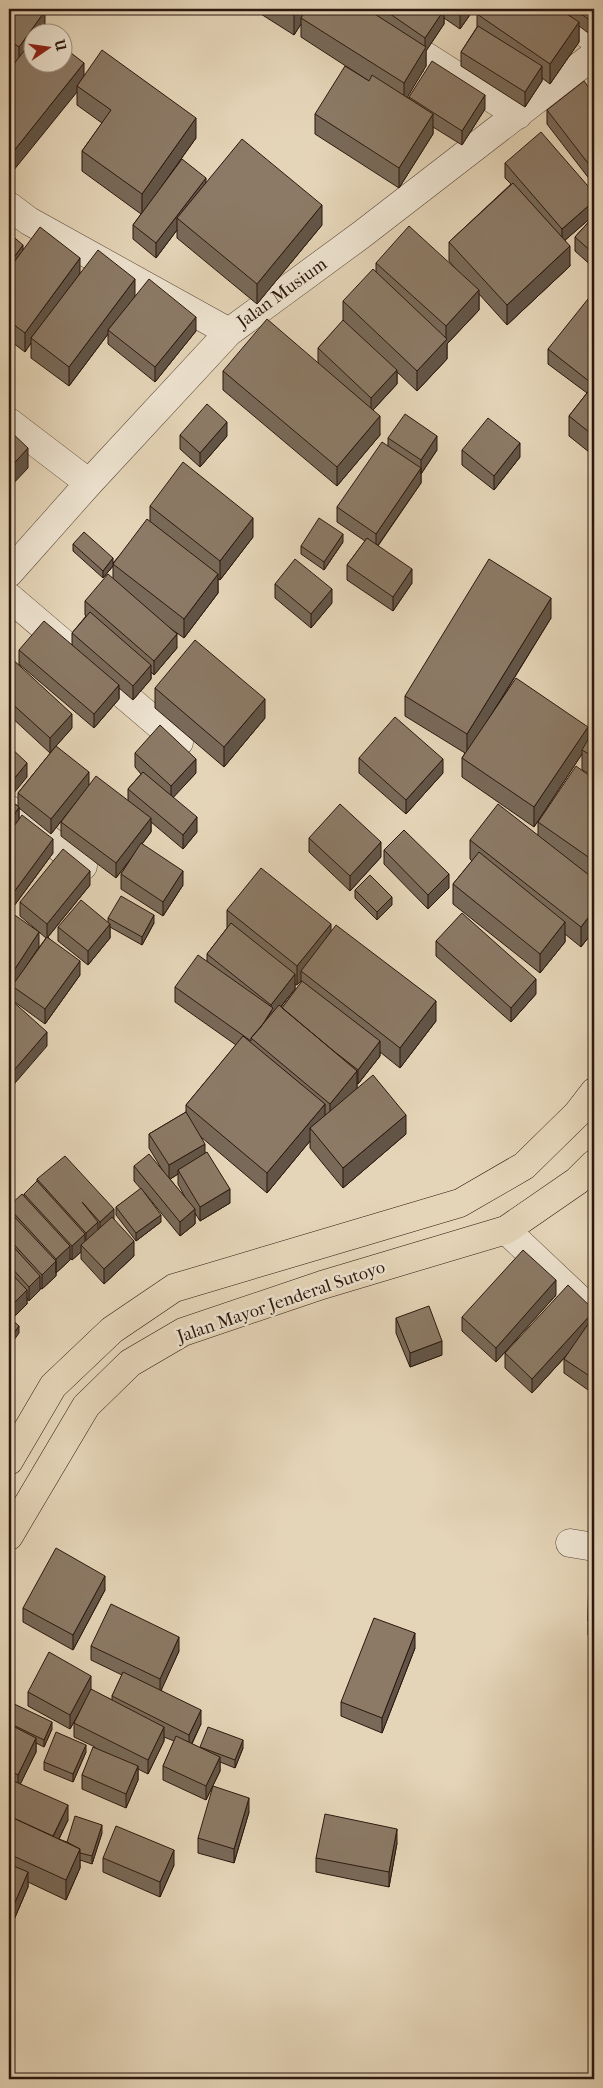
<svg xmlns="http://www.w3.org/2000/svg" width="603" height="2088" font-family="'IM FELL French Canon',serif">
<style>
.lines{fill:none;stroke-linecap:round;stroke-linejoin:round}
.minor-casing{stroke:#5a4638;stroke-width:29}
.primary-casing{stroke:#2b170e;stroke-width:29}
.minor{stroke:#eee4d1;stroke-width:28}
.primary{stroke:#e5d5b8;stroke-width:28}
.wall{fill:#786958;stroke:#2b170e;fill-rule:evenodd}
.shaded-wall{fill:#625547;stroke:#2b170e}
.building{fill:#8c7a66;stroke:#2b170e}
.labels{text-anchor:middle;dominant-baseline:central;stroke-width:5;stroke-linejoin:round;paint-order:stroke}
.street-label{font-size:18px;fill:#2b170e;stroke:#eee4d1}
</style>
<rect width="100%" height="100%" fill="#e5d5b8"/>
<filter id="stains"><feTurbulence type="fractalNoise" baseFrequency=".004" numOctaves="4"/><feColorMatrix values="0 0 0 0 .2 0 0 0 0 .09 0 0 0 0 .02 0 0 0 .5 -.17"/></filter>
<radialGradient id="worn" r=".72"><stop offset=".6" stop-color="#630" stop-opacity="0"/><stop offset="1" stop-color="#630" stop-opacity=".3"/></radialGradient>
<g class="lines">
<g class="minor-casing">
<path id="minor" d="M352 9 518 115
M552 9 594 39
M9 206 29 221 229 332
M9 422 89 483
M9 573 89 483 229 332 361 235 594 55
M9 597 179 742
M9 809 83 866
M506 1230 594 1313
M570 1543 594 1547"/>
</g>
<g class="primary-casing">
<path id="primary" d="M9 1461 53 1386 112 1330 174 1288 460 1203 524 1166 577 1114 594 1092
M9 1536 86 1406 130 1363 183 1332 322 1285 506 1230 577 1181 594 1164"/>
</g>
<use href="#minor" class="minor"/>
<use href="#primary" class="primary"/>
</g>
<path class="wall" d="M9 9 45 30 44 31 84 75 196 138 160 188 206 183 322 225 257 304 177 238V230L156 258 133 239V225L141 214 82 171V151L102 123 77 105V92L14 63 9 59Z
M253 9H474L460 29 444 18V24L426 51V66L407 97 409 98V97L485 109 462 145 433 127V134L399 188 315 134V114L369 81 301 37V24L294 35Z
M481 9H594V30L591 35 579 26V42L550 84 542 78V81L525 107 461 66V52L477 27V14Z
M594 95V185L547 124V110Z
M505 163 594 193V215L565 240 570 266 507 325 479 294V310L447 344V359L417 391 397 372V384L373 410 380 435 337 486 223 390V371L318 363V348L343 321V301L376 273V263L455 268 449 261V242L511 184 505 178Z
M594 216V268L575 251V237Z
M9 233 23 249 80 274 135 296 196 331 155 382 108 344V334L69 386 31 358V343L25 352 9 340Z
M594 304V456L569 436V416L587 393 548 364V349Z
M180 435 227 436 200 467 180 449Z
M388 438 437 450 421 474V483L378 546 412 583 393 611 347 580V565L365 541 337 522V507L388 446Z
M462 450 520 457 494 490 462 465Z
M150 506 253 537 220 580 218 579V593L184 638 167 626 177 648 154 675 151 672V679L133 700 119 688V699L94 728 19 664V650L72 646V633L86 616 85 615V601L113 579V566L103 578 73 551V544L113 563 150 521Z
M343 542 324 570 301 554V546Z
M275 584 332 603 311 628 275 598Z
M551 618 488 721 588 741 594 729V776L582 770V754L534 827 462 777V758L465 753 405 716V696Z
M9 656 72 728 56 746 89 786 51 834 19 808V819L53 853 11 910 9 908V800L18 806V793L56 746 50 753 9 715Z
M155 688 265 718 224 767 155 708Z
M135 753 196 773 173 797 197 832 183 849 151 822V832L142 844 183 885 163 916 121 889V874L134 854 116 878 61 836V822L128 801V789L141 774 135 767Z
M359 758 443 773 406 814 359 773Z
M594 779V930L581 947 565 934V942L540 973 453 904V884L472 861 470 859V840L538 835V822Z
M309 838 381 857 350 891 309 852Z
M384 850 449 888 428 909 384 864Z
M90 885 48 937 80 975 45 1024 12 1000V988L9 992V911L39 947 29 961 46 938 20 916V902Z
M355 890 392 905 377 920 355 898Z
M227 910 331 932 436 1021 400 1068 380 1052V1056L358 1084H357V1088L406 1134 343 1188 310 1148V1141L267 1193 201 1137 205 1153 230 1203 200 1221 195 1213V1224L180 1236 144 1192 161 1222 136 1241 116 1215V1207L141 1189 134 1181V1166L163 1171 149 1148V1134L186 1112V1105L236 1045 175 1002V987L207 962V954L227 928ZM301 981V983L282 1008 281 1007 295 989V984L297 985ZM178 1174V1184L186 1199 170 1179Z
M108 918 154 923 142 945 110 927V938L88 965 58 941V927L108 923Z
M436 941 536 994 511 1022 436 956Z
M37 1179 114 1220 134 1256 104 1284 81 1259V1252L72 1260 70 1258V1260L56 1273V1276L42 1289 40 1288V1290L29 1301 27 1298V1304L13 1318 9 1313V1206L24 1196V1194L37 1181Z
M556 1295 496 1362 462 1331V1317Z
M594 1310V1395V1386L591 1392 564 1373V1359L567 1355 532 1393 505 1368V1353Z
M396 1318 442 1355 410 1367 396 1333Z
M589 1562H594V1635H588Z
M105 1590 73 1650 23 1622V1608Z
M91 1646 179 1651 161 1690 201 1724 192 1744 200 1748H243L235 1768 220 1762V1771L206 1800 163 1780V1766L174 1741 164 1737V1741L148 1774 138 1769V1780L126 1808 82 1789V1775L95 1747 74 1737V1723L79 1713 70 1729 28 1706V1692L91 1690 112 1700V1696L122 1675 91 1660Z
M415 1648 382 1733 341 1716V1702Z
M9 1705 52 1729 44 1747 36 1743V1752L20 1784 68 1820 59 1839 67 1842 102 1833 92 1864 80 1860V1868L66 1900 28 1882V1887L10 1929 9 1928Z
M86 1752 73 1782 44 1770V1762Z
M249 1812 234 1863 198 1853V1838Z
M397 1843 389 1887 316 1872V1858Z
M103 1858 174 1865 160 1897 103 1872Z"/>
<path class="shaded-wall" d="M298 9H311L301 18V24L294 35V15Z
M460 9H474L460 29Z
M444 10V24L426 51V66L404 103V83L425 48V38Z
M45 11V30L43 32H32V48L19 67V47Z
M594 16V30L591 35V21Z
M579 22V42L550 84V64Z
M84 63V83L77 86V92L9 176V157Z
M542 66V81L525 107V92Z
M485 95V109L462 145V131Z
M433 114V134L399 188V168Z
M196 118V138L142 214V194Z
M206 178V192L177 218V230L156 258V243Z
M594 201V215L562 243V229Z
M322 205V225L257 304V284Z
M23 245V259L9 278V264Z
M570 246V266L507 325V305Z
M80 258V277L31 338V343L25 352V333Z
M135 279V299L108 330V334L69 386V367Z
M479 290V310L447 344V359L417 391V371L446 340V326Z
M196 317V331L155 382V367Z
M397 370V384L371 412V398Z
M594 377V391L590 396V382Z
M380 416V435L337 486V467Z
M227 422V436L200 467V453Z
M437 436V450L421 474V460Z
M520 443V457L494 490V476Z
M28 448V468L9 488V469Z
M421 468V483L376 548V534Z
M253 518V537L220 580V561Z
M343 534V542L324 570V562Z
M113 558V566L103 578V571Z
M412 569V583L393 611V597Z
M218 574V593L184 638V619Z
M332 589V603L311 628V614Z
M551 598V618L467 754V734Z
M177 634V648L154 675V661Z
M151 665V679L133 700V686Z
M119 685V699L94 728V714Z
M265 699V718L224 767V747Z
M72 714V728L50 753V738Z
M588 727V747L582 750V754L534 827V807Z
M196 759V773L171 800V786Z
M443 759V773L406 814V800Z
M27 763V777L9 799V785Z
M89 772V786L51 834V819Z
M19 807V821L9 837V823Z
M197 817V832L183 849V835Z
M151 818V832L116 878V863Z
M53 839V853L11 910V896Z
M381 842V857L350 891V876Z
M90 871V885L47 938V924Z
M183 871V885L163 916V902Z
M449 874V888L428 909V895Z
M392 897V905L377 920V912Z
M594 910V930L581 947V927Z
M154 915V923L142 945V937Z
M565 922V942L540 973V954Z
M110 924V938L88 965V951Z
M331 924V944L301 971V981L297 985V966Z
M39 932V947L13 986H12V988L9 992V978Z
M80 961V975L45 1024V1009Z
M295 974V989L273 1016 252 1039 271 1012V1005Z
M536 979V994L511 1022V1008Z
M436 1001V1021L400 1068V1048Z
M47 1032V1046L9 1090V1076Z
M380 1041V1056L358 1084V1070Z
M357 1071V1091L330 1124V1104Z
M11 1089V1103L9 1105V1091Z
M325 1104V1124L310 1128V1141L267 1193V1173Z
M406 1115V1134L343 1188V1168Z
M205 1144V1158L178 1170V1174L169 1180V1165Z
M230 1189V1203L200 1221V1207Z
M114 1209V1223L100 1237V1222Z
M195 1209V1224L180 1236V1222Z
M161 1215V1222L136 1241V1233Z
M98 1222V1236L86 1247V1233Z
M85 1234V1248L81 1245V1252L72 1260V1246Z
M134 1241V1256L104 1284V1269Z
M70 1246V1260L56 1273V1259Z
M56 1261V1276L42 1289V1275Z
M40 1276V1290L29 1301V1287Z
M556 1280V1295L496 1362V1348Z
M27 1290V1304L13 1318V1304Z
M594 1311V1325L532 1393V1379Z
M19 1326V1333L9 1347V1340Z
M442 1341V1355L410 1367V1353Z
M594 1372V1386L591 1392V1377Z
M105 1576V1590L73 1650V1635Z
M415 1633V1648L382 1733V1718Z
M179 1637V1651L160 1693V1679Z
M91 1676V1691L70 1729V1715Z
M201 1710V1724L189 1749V1735Z
M52 1722V1729L44 1747V1740Z
M164 1727V1741L148 1774V1760Z
M36 1738V1752L18 1789V1775Z
M243 1740V1748L235 1768V1760Z
M86 1745V1752L73 1782V1774Z
M220 1757V1771L206 1800V1786Z
M138 1766V1780L126 1808V1794Z
M249 1798V1812L234 1863V1849Z
M68 1805V1820L53 1851V1837Z
M102 1825V1833L92 1864V1856Z
M397 1829V1843L389 1887V1872Z
M80 1849V1868L66 1900V1880Z
M174 1850V1865L160 1897V1882Z
M28 1872V1887L10 1929V1914Z"/>
<path class="building" d="M9 9H42L45 11 19 47 9 40Z
M284 9H298L294 15Z
M306 9H367L426 47 404 83 301 18Z
M383 9H443L444 10 425 38Z
M481 9H559L579 22 550 64 477 14Z
M574 9H594V16L591 21Z
M478 26 542 66 525 92 461 52Z
M42 29 46 32H40Z
M32 41V62H62V46L84 63 9 157V70Z
M102 50 196 118 142 194 82 151 111 110 77 86Z
M432 61 485 95 462 131 409 97Z
M345 66 369 81 372 75 433 114 399 168 315 114Z
M584 81 594 95V171L547 110Z
M541 132 594 193V201L562 229 505 163Z
M242 139 322 205 257 284 177 218Z
M182 159 206 178 156 243 133 225Z
M513 183 570 246 507 305 449 242Z
M594 216V254L575 237Z
M409 226 479 290 446 326 376 263Z
M40 227 80 258 25 333 9 321V269Z
M9 233 23 245 9 264Z
M98 250 135 279 69 367 31 338Z
M373 269 447 339 417 371 343 301Z
M149 279 196 317 155 367 108 330Z
M588 299 594 304V377L590 382 548 349Z
M267 319 380 416 337 467 223 371Z
M343 320 397 370 371 398 318 348Z
M594 384V436L569 416Z
M207 404 227 422 200 453 180 435Z
M405 414 437 436 421 460 388 438Z
M488 418 520 443 494 476 462 450Z
M9 430 28 448 9 469Z
M382 442 421 468 376 534 337 507Z
M183 462 253 518 220 561 150 506Z
M319 518 343 534 324 562 301 546Z
M147 519 218 574 184 619 113 564Z
M84 532 113 558 103 571 73 544Z
M367 538 412 569 393 597 347 565Z
M295 559 332 589 311 614 275 584Z
M489 559 551 598 467 734 405 696Z
M108 574 177 634 154 661 85 601Z
M90 612 151 665 133 686 72 633Z
M44 621 119 685 94 714 19 650Z
M195 640 265 699 224 747 155 688Z
M9 656 72 714 50 738 9 701Z
M516 678 588 727 534 807 462 758Z
M395 717 443 759 406 800 359 758Z
M160 725 196 759 171 786 135 753Z
M594 729V757L582 750Z
M9 746 27 763 9 785Z
M56 746 89 772 51 819 18 793Z
M576 766 594 779V861L538 822Z
M143 772 197 817 183 835 128 789Z
M96 776 151 818 116 863 61 822Z
M9 800 19 807 9 823Z
M340 804 381 842 350 876 309 838Z
M498 804 594 879V910L581 927 470 840Z
M22 815 53 839 11 896 9 894V833Z
M404 830 449 874 428 895 384 850Z
M141 843 183 871 163 902 121 874Z
M63 849 90 871 47 924 20 902Z
M479 852 565 922 540 954 453 884Z
M261 868 331 924 297 966 227 910Z
M370 875 392 897 377 912 355 890Z
M121 896 154 915 142 937 108 918Z
M81 900 110 924 88 951 58 927Z
M9 911 39 932 9 978Z
M462 913 536 979 511 1008 436 941Z
M231 923 295 974 271 1005 207 954Z
M336 925 436 1001 400 1048 301 971Z
M47 937 80 961 45 1009 12 986Z
M198 955 273 1008 261 1027 251 1038V1041L175 987Z
M302 981 380 1041 358 1070 335 1052 282 1008Z
M9 998 47 1032 9 1076Z
M279 1005 357 1071 330 1104 251 1038Z
M243 1036 325 1104 267 1173 186 1105Z
M373 1075 406 1115 343 1168 310 1128Z
M186 1112 205 1144 169 1165 149 1134Z
M207 1152 230 1189 200 1207 178 1170Z
M149 1154 195 1209 180 1222 134 1166Z
M65 1156 114 1209 100 1222 82 1202 98 1222 86 1233 37 1179Z
M37 1181 85 1234 72 1246 24 1194Z
M141 1188 161 1215 136 1233 116 1207Z
M22 1194 70 1246 56 1259 9 1208V1206Z
M9 1211 56 1261 42 1275 9 1239Z
M112 1217 134 1241 104 1269 81 1245Z
M9 1242 40 1276 29 1287 9 1265Z
M523 1250 556 1280 496 1348 462 1317Z
M9 1271 27 1290 13 1304 9 1299Z
M568 1285 594 1310V1311L532 1379 505 1353Z
M429 1306 442 1341 410 1353 396 1318Z
M9 1317 19 1326 9 1340Z
M593 1317H594V1372L591 1377 564 1359Z
M56 1548 105 1576 73 1635 23 1608Z
M589 1562H594V1621H588Z
M111 1604 179 1637 160 1679 91 1646Z
M374 1618 415 1633 382 1718 341 1702Z
M49 1652 91 1676 70 1715 28 1692Z
M123 1672 201 1710 189 1735 112 1696Z
M91 1689 164 1727 148 1760 74 1723Z
M10 1702 52 1722 44 1740 9 1723V1705Z
M9 1724 36 1738 18 1775 9 1770Z
M208 1727 243 1740 235 1760 200 1747Z
M56 1732 86 1745 73 1774 44 1762Z
M176 1736 220 1757 206 1786 163 1766Z
M93 1747 138 1766 126 1794 82 1775Z
M9 1779 68 1805 53 1836 9 1816Z
M213 1786 249 1798 234 1849 198 1838Z
M325 1814 397 1829 389 1872 316 1858Z
M9 1816 80 1849 66 1880 9 1854Z
M75 1816 102 1825 92 1856 80 1853V1849L67 1842Z
M116 1826 174 1850 160 1882 103 1858Z
M9 1864 28 1872 10 1914H9Z"/>
<g class="labels">
<g class="street-label">
<text transform="translate(282 293) rotate(-36)">Jalan Musium</text>
<text transform="translate(281 1302) rotate(-19)">Jalan Mayor Jenderal Sutoyo</text>
</g>
</g>
<rect width="603" height="2088" fill="none" stroke="#e5d5b8" stroke-width="30"/>
<rect x="10" y="10" width="583" height="2068" fill="none" stroke="#2b170e" stroke-width="2.5"/>
<rect x="15" y="15" width="573" height="2058" fill="none" stroke="#2b170e"/>
<g transform="translate(48 48) rotate(77)"><circle r="24" fill="#eee4d1" stroke="#a09283"/>
<path d="M0-4L9 19L0 12L-9 19Z" fill="#8f2418"/>
<text y="-8" font-size="14" font-weight="bold" text-anchor="middle" fill="#2b170e">U</text>
</g>
<rect width="100%" height="100%" filter="url(#stains)"/>
<rect width="100%" height="100%" fill="url(#worn)"/>
</svg>
